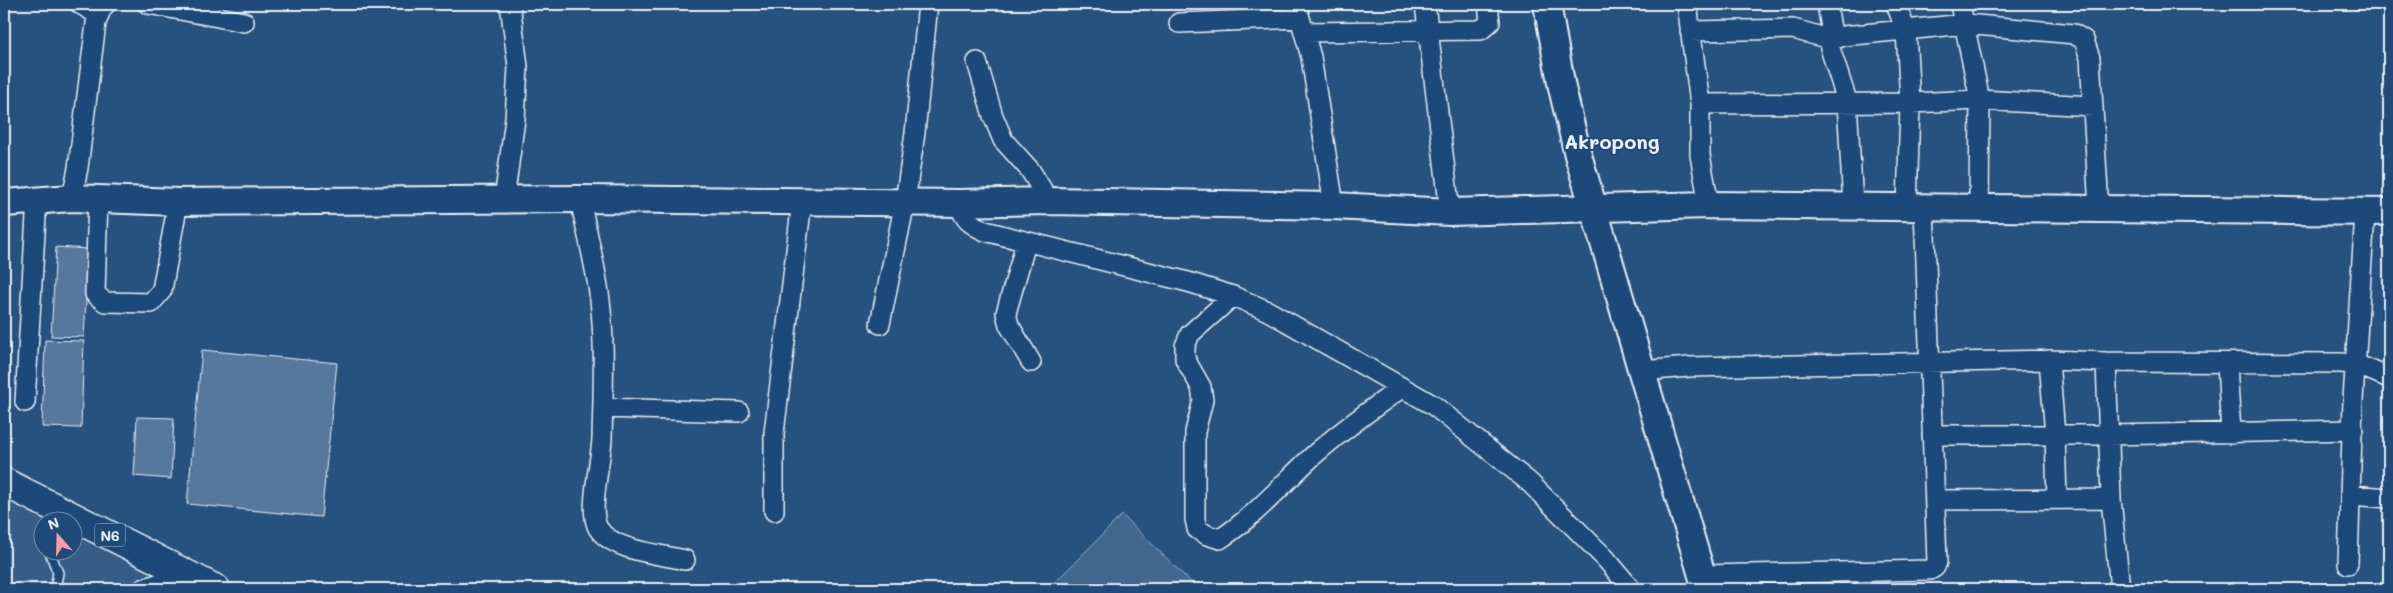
<svg xmlns="http://www.w3.org/2000/svg" width="2393" height="593" font-family="Mali,sans-serif">
<style>
.built{fill:#355d88}
.green{fill:#436891;stroke:#96acc4}
.building{fill:#57789d;stroke:#e8f1f8}
.lines{fill:none;stroke-linecap:round;stroke-linejoin:round}
.lane-casing{stroke:#e8f1f8;stroke-width:12}
.street-casing{stroke:#e8f1f8;stroke-width:22}
.secondary-casing{stroke:#e8f1f8;stroke-width:30}
.primary-casing{stroke:#e8f1f8;stroke-width:31}
.lane{stroke:#1f4a7a;stroke-width:9}
.street{stroke:#1f4a7a;stroke-width:19}
.secondary{stroke:#1f4a7a;stroke-width:26}
.primary{stroke:#1f4a7a;stroke-width:28}
.labels{text-anchor:middle;dominant-baseline:central;stroke-width:4;stroke-linejoin:round;paint-order:stroke}
.shield{fill:#1f4a7a;stroke:#acbfd2;stroke-width:1}
.shield-label{font-size:14px;font-weight:bold;fill:#e8f1f8}
.district-label{font-size:20px;font-weight:bold;fill:#e8f1f8;stroke:#1f4a7a}
</style>
<rect width="100%" height="100%" fill="#27517f"/>
<filter id="ink" filterUnits="userSpaceOnUse"><feTurbulence type="fractalNoise" baseFrequency=".02" numOctaves="2"/><feDisplacementMap in="SourceGraphic" scale="10" xChannelSelector="R" yChannelSelector="G"/><feConvolveMatrix kernelMatrix="1 2 1 2 8 2 1 2 1" color-interpolation-filters="sRGB"/></filter>
<g filter="url(#ink)">
<path class="built" d="M4 498 48 520H42V550H72L73 533 151 572 142 589H4Z"/>
<path class="green" d="M1122 515 1198 589H1048Z"/>
<path class="building" d="M56 247 89 249 84 337 51 336Z
M45 340 84 341 81 428 42 427Z
M202 350 337 363 321 517 187 504Z
M137 417 174 418 171 479 134 476Z"/>
<g class="lines">
<g class="lane-casing">
<path id="lane" d="M49 550 58 573 55 589"/>
</g>
<g class="street-casing">
<path id="street" d="M80 4 99 15
M148 4 244 22
M1296 4 1311 57 1334 206
M1425 4 1450 212
M1687 4 1700 104V155L1709 205
M1896 4 1906 31 1910 103 1907 208
M1960 4 1980 100 1979 208
M1179 23 1300 18
M1690 31 1793 29 1833 40 1827 4
M1304 32 1481 30 1490 22 1488 4
M977 62 993 116 1003 140 1030 170 1049 201
M1700 104 1910 103 1980 100 2093 106
M72 198 78 168 96 23 102 7 106 4
M98 198 95 294 105 302 151 303 162 290 178 202
M580 199C587 235 598 273 601 310 605 353 603 396 602 439 601 461 588 511 598 528 612 551 660 554 685 560
M504 200 515 119 518 67 510 4
M959 203C964 220 970 224 985 231L1188 282 1233 296 1268 311 1433 405 1529 482 1606 559 1631 589
M1853 206 1847 101 1830 48 1833 40 1843 36 1966 24 2074 34 2084 40 2090 58 2099 209
M1026 243 1006 313 1009 325 1031 362
M1233 296 1190 334 1185 346V359L1201 387 1203 400 1195 432V519L1197 529 1207 535 1220 539C1257 515 1284 482 1315 454 1342 430 1372 409 1401 388
M880 324 905 202 915 133 928 4
M2049 360 2055 435 2057 499
M2106 362 2111 499 2120 589
M2227 364 2231 434
M1642 371 1689 367 2049 360 2106 362 2340 363 2356 364 2389 378
M25 402 37 199
M603 408 739 412
M1932 435H2108L2353 430
M2351 495 2389 498
M1935 500 2111 499
M774 511V433L802 201
M2348 564 2353 400 2365 213
M1702 575 1930 570 1935 567 1937 562 1924 208
M143 589 186 574"/>
</g>
<g class="secondary-casing">
<path id="secondary" d="M1547 4 1562 88 1578 155 1706 589
M4 203 72 198 178 202 580 199 959 203 1049 201 1334 206 1450 212 1709 205 2389 212"/>
</g>
<g class="primary-casing">
<path id="primary" d="M4 482 216 589"/>
</g>
<use href="#lane" class="lane"/>
<use href="#street" class="street"/>
<use href="#secondary" class="secondary"/>
<use href="#primary" class="primary"/>
</g>
</g>
<g class="labels">
<rect class="shield" x="95" y="523.5" width="30" height="23" rx="4"/>
<g class="shield-label">
<text x="110" y="535">N6</text>
</g>
<g class="district-label">
<text x="1612" y="141">Akropong</text>
</g>
</g>
<rect width="2393" height="593" fill="none" stroke="#1f4a7a" stroke-width="20"/>
<rect x="10" y="10" width="2373" height="573" fill="none" stroke="#e8f1f8" stroke-width="2" filter="url(#ink)"/>
<g transform="translate(58 536) rotate(340)"><circle r="24" fill="#1f4a7a" stroke="#6f8dac"/>
<path d="M0-4L9 19L0 12L-9 19Z" fill="#ff9aa2"/>
<text y="-8" font-size="14" font-weight="bold" text-anchor="middle" fill="#e8f1f8">N</text>
</g>
</svg>
